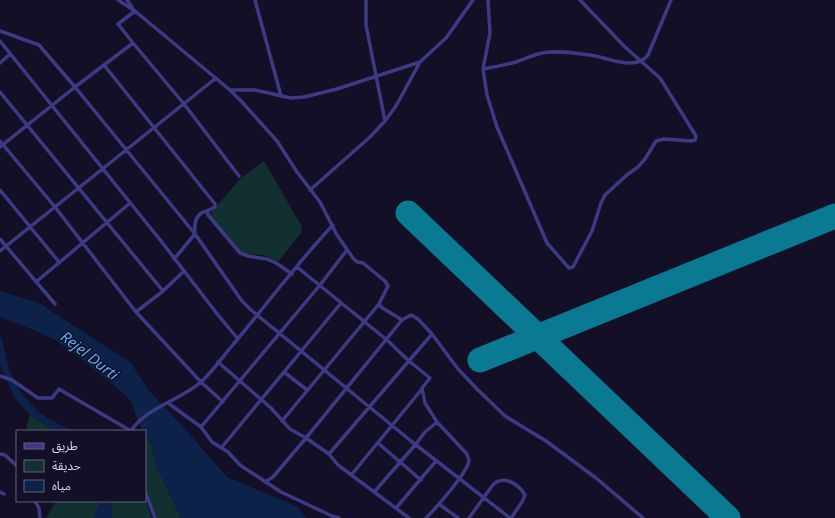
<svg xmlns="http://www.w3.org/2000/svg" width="835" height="518" font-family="'Open Sans','Noto Sans Arabic',sans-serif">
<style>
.green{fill:#12302f}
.water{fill:#0c2248}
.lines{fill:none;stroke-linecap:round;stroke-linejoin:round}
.runway{stroke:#0a7a92;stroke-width:25}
.minor{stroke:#3d3a85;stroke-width:3.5}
.labels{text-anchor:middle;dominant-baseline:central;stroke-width:3;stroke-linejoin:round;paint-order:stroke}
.water-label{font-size:15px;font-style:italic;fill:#62b6ff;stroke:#130f26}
</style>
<rect width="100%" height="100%" fill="#130f26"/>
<path class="green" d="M264 161 302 227 301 233 278 262 264 255 245 254 240 252 209 215 241 178Z
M30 415 54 431H28L26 428Z
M145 434 152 447 156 465 181 518H156L155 515 145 487Z
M145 499 152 518H112L111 501H145Z
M56 501H100L94 518H46Z"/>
<path class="water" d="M0 291 39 303 131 363 149 391 180 423 227 477 298 507 306 518H181L156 465 152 447 145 434V431H143L137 419 131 401 116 387 75 354 55 340 34 330 0 317Z
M0 335C5 347 6 359 10 371 17 390 32 408 49 419 56 423 64 426 71 429L73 431H54L30 415 14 397 0 364Z
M100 501H111L112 518H94Z"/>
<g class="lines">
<path class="runway" d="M408 213 728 518
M480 360 835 216"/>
<path class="minor" d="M118 0 135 11 230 90 242 102 277 141 297 172 320 202 337 235 353 258 357 262 363 263 385 281 388 286 379 304 381 307 402 320 411 315 418 319 432 334 458 369 478 390 505 416 546 441 596 478 643 518
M127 0 132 7
M255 0 281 96
M366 0V25L385 121
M488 0 490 33 483 69 487 95 497 127 547 243 569 268 573 267 592 231 601 203 605 195 628 174 638 167 645 159 656 141 664 139 691 141 695 140 696 136 660 78 625 47 580 0
M0 31 39 45 75 87 195 234 242 301 251 310 411 441 510 518
M0 41 161 241 218 315 238 339
M133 43 184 104 239 176
M0 63 10 54
M104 65 215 204V207L207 211 208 215 240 253 248 256 267 259 276 263 292 274
M483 69C494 67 505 65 516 62 524 59 533 55 542 53 557 50 575 53 590 55 607 57 635 72 648 55L671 0
M230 90H255L291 98 304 97 337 89 420 62
M0 92 163 291
M0 141 55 207 136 312 201 382 223 402
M0 147 75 87 133 43 118 24 135 11
M0 190 59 262
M310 190 370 137 385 121 396 106 420 62 446 38 473 0
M0 239 55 304
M0 251 216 78
M174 259 195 234C194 224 195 213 207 211
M297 267 387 340 409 361 430 378 422 388 425 403 437 422 467 454C467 456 468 458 469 460 469 471 435 509 426 518
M36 282 129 204
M136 312 163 291 184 271
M218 362 271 408 290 429 306 438 329 454 338 465 409 518
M284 372 307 390
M0 376 12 380 38 398H52L59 389 131 431
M168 403 201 427 212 442 228 452 240 465 281 492 332 516 339 518
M282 421 379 304
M201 427 320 285 347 250
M131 431C145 408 181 400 201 382 212 372 221 359 231 347 265 307 296 264 333 225
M378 443 421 480
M222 447 341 303
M0 454 5 455 17 466
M329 454 432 334
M352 474 422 389
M265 482 273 477 306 438 402 320
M145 491 155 518
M375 491 416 444 425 432 437 422
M0 492 4 494
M35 501 39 508 40 518
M439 504 458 518
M396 508 436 461
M469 518 492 486C502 474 518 483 525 495L522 502 511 518"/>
</g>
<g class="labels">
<g class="water-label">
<text transform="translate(90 355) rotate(38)">Rejel Durti</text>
</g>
</g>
<rect x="16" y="430" width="130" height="72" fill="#130f26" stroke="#625e7d"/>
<rect x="24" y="443" width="20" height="6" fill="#3d3a85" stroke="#625e7d"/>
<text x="52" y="450" font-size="12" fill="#d9d4ff">طريق</text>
<rect x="24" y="460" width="20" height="12" fill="#12302f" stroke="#625e7d"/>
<text x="52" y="470" font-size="12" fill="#d9d4ff">حديقة</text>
<rect x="24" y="480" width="20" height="12" fill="#0c2248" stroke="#625e7d"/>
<text x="52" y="490" font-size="12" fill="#d9d4ff">مياه</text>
</svg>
